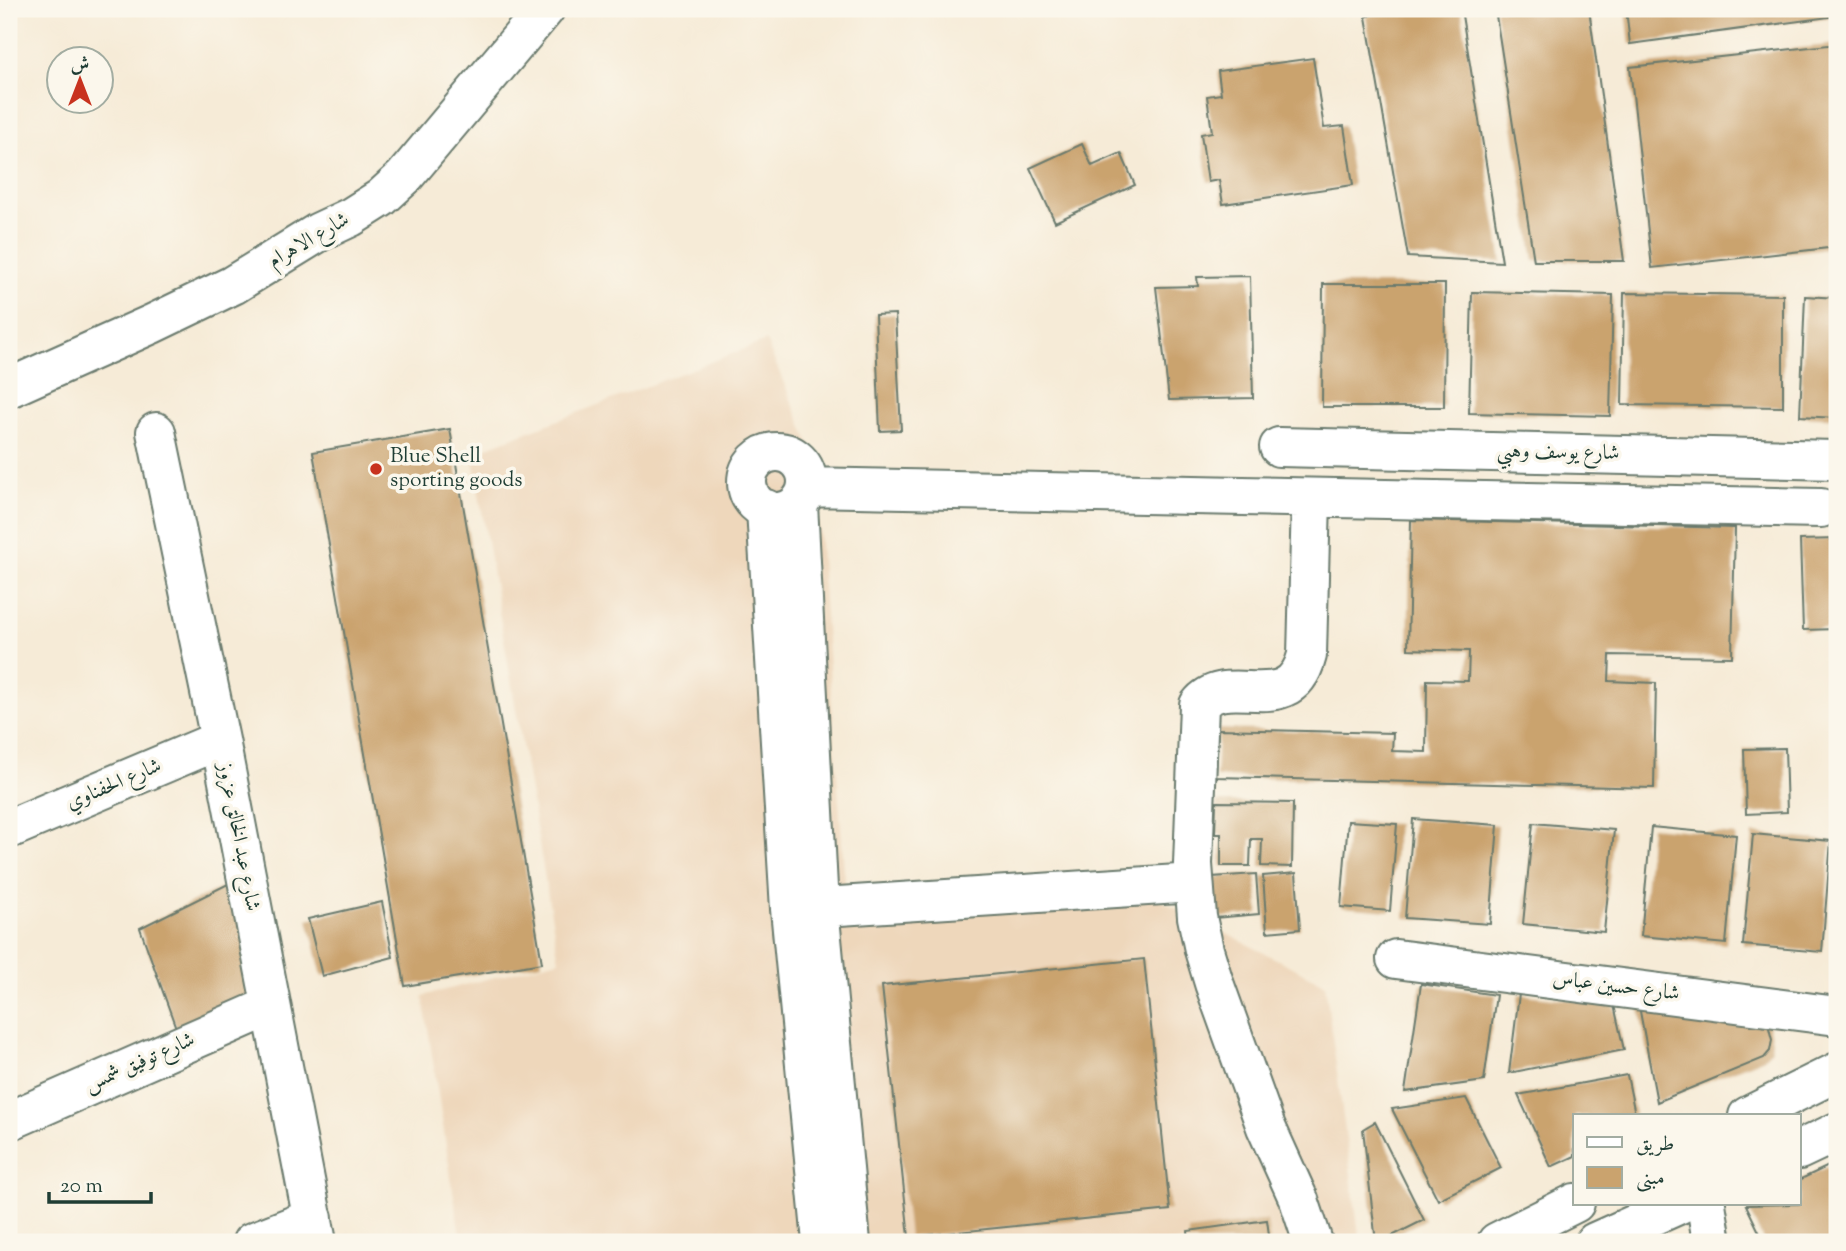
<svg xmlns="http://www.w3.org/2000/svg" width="1846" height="1251" font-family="'Sorts Mill Goudy',Amiri,serif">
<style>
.built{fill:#eed7bb}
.building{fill:#caa36e}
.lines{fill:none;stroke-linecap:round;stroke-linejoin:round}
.minor-casing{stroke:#6a7a6d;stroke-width:42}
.major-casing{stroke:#6a7a6d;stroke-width:42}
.minor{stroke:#fff;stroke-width:38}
.major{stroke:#fff;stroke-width:38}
.poi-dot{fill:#c8321e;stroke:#fbf7ec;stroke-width:2.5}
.labels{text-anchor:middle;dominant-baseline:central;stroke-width:7;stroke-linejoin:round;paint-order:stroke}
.street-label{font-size:21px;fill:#1f3d34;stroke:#fbf7ec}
.poi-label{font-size:21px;fill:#1f3d34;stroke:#fbf7ec;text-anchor:start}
</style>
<rect width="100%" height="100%" fill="#fbf7ec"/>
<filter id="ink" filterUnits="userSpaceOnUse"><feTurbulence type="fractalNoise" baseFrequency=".0143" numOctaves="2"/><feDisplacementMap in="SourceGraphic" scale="14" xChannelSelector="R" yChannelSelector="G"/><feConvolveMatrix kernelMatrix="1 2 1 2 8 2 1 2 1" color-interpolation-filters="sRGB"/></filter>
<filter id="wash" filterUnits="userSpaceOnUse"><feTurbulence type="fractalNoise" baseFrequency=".00686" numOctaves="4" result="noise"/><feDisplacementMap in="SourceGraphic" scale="28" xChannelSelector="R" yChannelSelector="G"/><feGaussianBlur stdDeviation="1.57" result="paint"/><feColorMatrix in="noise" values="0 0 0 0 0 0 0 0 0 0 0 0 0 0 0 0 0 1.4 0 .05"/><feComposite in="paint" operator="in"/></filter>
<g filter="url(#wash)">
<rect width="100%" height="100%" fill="#f6ebd7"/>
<path class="built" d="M766 341 813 451 848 924 1143 891 1325 984 1360 1242H461L423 996 559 960 472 453Z"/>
<g id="blocks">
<path class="building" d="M1384 9H1461L1502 262 1408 257 1366 17Z
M1495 9H1589L1624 261H1534Z
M1626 9H1837V16L1630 44Z
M1837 44V247L1652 268 1630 67Z
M1313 58 1324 128 1344 126 1353 185 1223 204 1219 180 1208 182 1201 134 1212 132 1207 96 1221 94 1218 71Z
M1082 144 1092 166 1121 153 1135 185 1055 222 1030 168Z
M1250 276 1253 398 1169 400 1156 287 1198 286 1197 277Z
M1323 284H1445L1444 407H1322Z
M1472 292 1613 295 1610 416 1469 413Z
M1624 293 1783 295V407L1622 405Z
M1805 296 1837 298V418L1800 416Z
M895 314 901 430 880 431 875 315Z
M450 429 542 963 405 986 313 452Z
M1411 520 1735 528 1732 657 1610 655 1609 681 1656 683 1654 788 1216 777 1218 729 1393 733 1392 751 1426 752 1427 680 1468 681 1469 651 1408 649Z
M1837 539V629L1803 630 1800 540Z
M1785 748 1787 812 1746 814 1744 749Z
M1216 802 1293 803 1292 867 1261 866 1262 839H1251L1250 866H1221V834H1215Z
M1413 819 1498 825 1490 924 1405 918Z
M1348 821 1397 824 1390 911 1341 907Z
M1533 823 1614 830 1604 932 1523 924Z
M1651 827 1736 835 1726 944 1641 936Z
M1753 834 1831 841 1822 952 1743 945Z
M1296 873 1300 929 1267 932 1263 876Z
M1256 874 1259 914 1215 918 1212 877Z
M238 879 253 995 176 1028 140 928Z
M382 902 393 957 322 976 308 919Z
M1144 959 1170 1210 909 1237 882 986Z
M1421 984 1496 995 1484 1081 1405 1092Z
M1519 994 1614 1005 1624 1050 1509 1073Z
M1639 1006 1768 1024 1772 1040 1770 1051 1764 1058 1657 1102Z
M1627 1075 1635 1114 1631 1116H1575V1156L1551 1167 1518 1095Z
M1466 1098 1501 1168 1438 1200 1392 1109Z
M1375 1122 1424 1220 1380 1242H1376L1363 1129Z
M1837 1162V1242H1764L1746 1205 1799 1204V1180Z
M1267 1220 1270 1242H1189L1188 1231Z"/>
</g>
</g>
<g filter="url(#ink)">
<use href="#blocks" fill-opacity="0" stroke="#6a7a6d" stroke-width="2"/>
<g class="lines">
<g class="minor-casing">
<path id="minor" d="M156 432 220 740 317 1242
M1279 447 1837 460
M747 482a30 30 0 1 1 60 0a30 30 0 1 1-60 0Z
M807 487 1821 508
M1311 498 1307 655C1290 722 1227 668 1199 705L1193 864 1197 917 1204 950 1214 983 1266 1127 1299 1200 1313 1242
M798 504 819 907 851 1242
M766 509 790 909 822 1242
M9 829 220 740
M793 909 1194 883
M1396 959 1837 1016
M1748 1116 1837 1072
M9 1121 271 1006
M1799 1150 1837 1132
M1706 1204 1712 1242
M252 1242 313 1218
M1497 1242 1575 1203
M1595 1242 1680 1204"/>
</g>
<g class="major-casing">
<path id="major" d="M9 388 152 324 233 285 319 232 351 217 381 198 404 177 545 9"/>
</g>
<use href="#minor" class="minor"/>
<use href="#major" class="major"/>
</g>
</g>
<circle class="poi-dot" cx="376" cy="469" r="7"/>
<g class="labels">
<g class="street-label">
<text transform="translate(309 241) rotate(-30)">شارع الاهرام</text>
<text transform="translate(1558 453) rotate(1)">شارع يوسف وهبي</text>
<text transform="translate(114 785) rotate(-23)">شارع الحفناوي</text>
<text transform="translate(238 837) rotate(79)">شارع عبد الخالق عزوز</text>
<text transform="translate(1616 987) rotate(7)">شارع حسين عباس</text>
<text transform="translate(140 1063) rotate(-24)">شارع توفيق شمس</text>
</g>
<g class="poi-label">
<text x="390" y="457">Blue Shell<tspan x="390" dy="24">sporting goods</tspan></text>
</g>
</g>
<rect width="1846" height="1251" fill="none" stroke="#fbf7ec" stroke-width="35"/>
<rect x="1573" y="1114" width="228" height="91" fill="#fbf7ec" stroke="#a3ada2" stroke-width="2"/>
<rect x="1587" y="1137" width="35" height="10" fill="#ffffff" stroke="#a3ada2" stroke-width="2"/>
<text x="1636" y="1150" font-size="21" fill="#1f3d34">طريق</text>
<rect x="1587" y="1167" width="35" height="21" fill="#caa36e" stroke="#a3ada2" stroke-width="2"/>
<text x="1636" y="1184" font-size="21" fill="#1f3d34">مبنى</text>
<g transform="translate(80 80)"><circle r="33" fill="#fbf7ec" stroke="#a3ada2" stroke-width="2"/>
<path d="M0-5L12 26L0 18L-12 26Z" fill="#c8321e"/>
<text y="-10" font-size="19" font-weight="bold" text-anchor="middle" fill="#1f3d34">ش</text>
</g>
<path d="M49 1192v10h102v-10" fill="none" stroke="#1f3d34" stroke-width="3.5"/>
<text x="60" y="1192" font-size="21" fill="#1f3d34" stroke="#fbf7ec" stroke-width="5" paint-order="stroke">20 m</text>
</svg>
